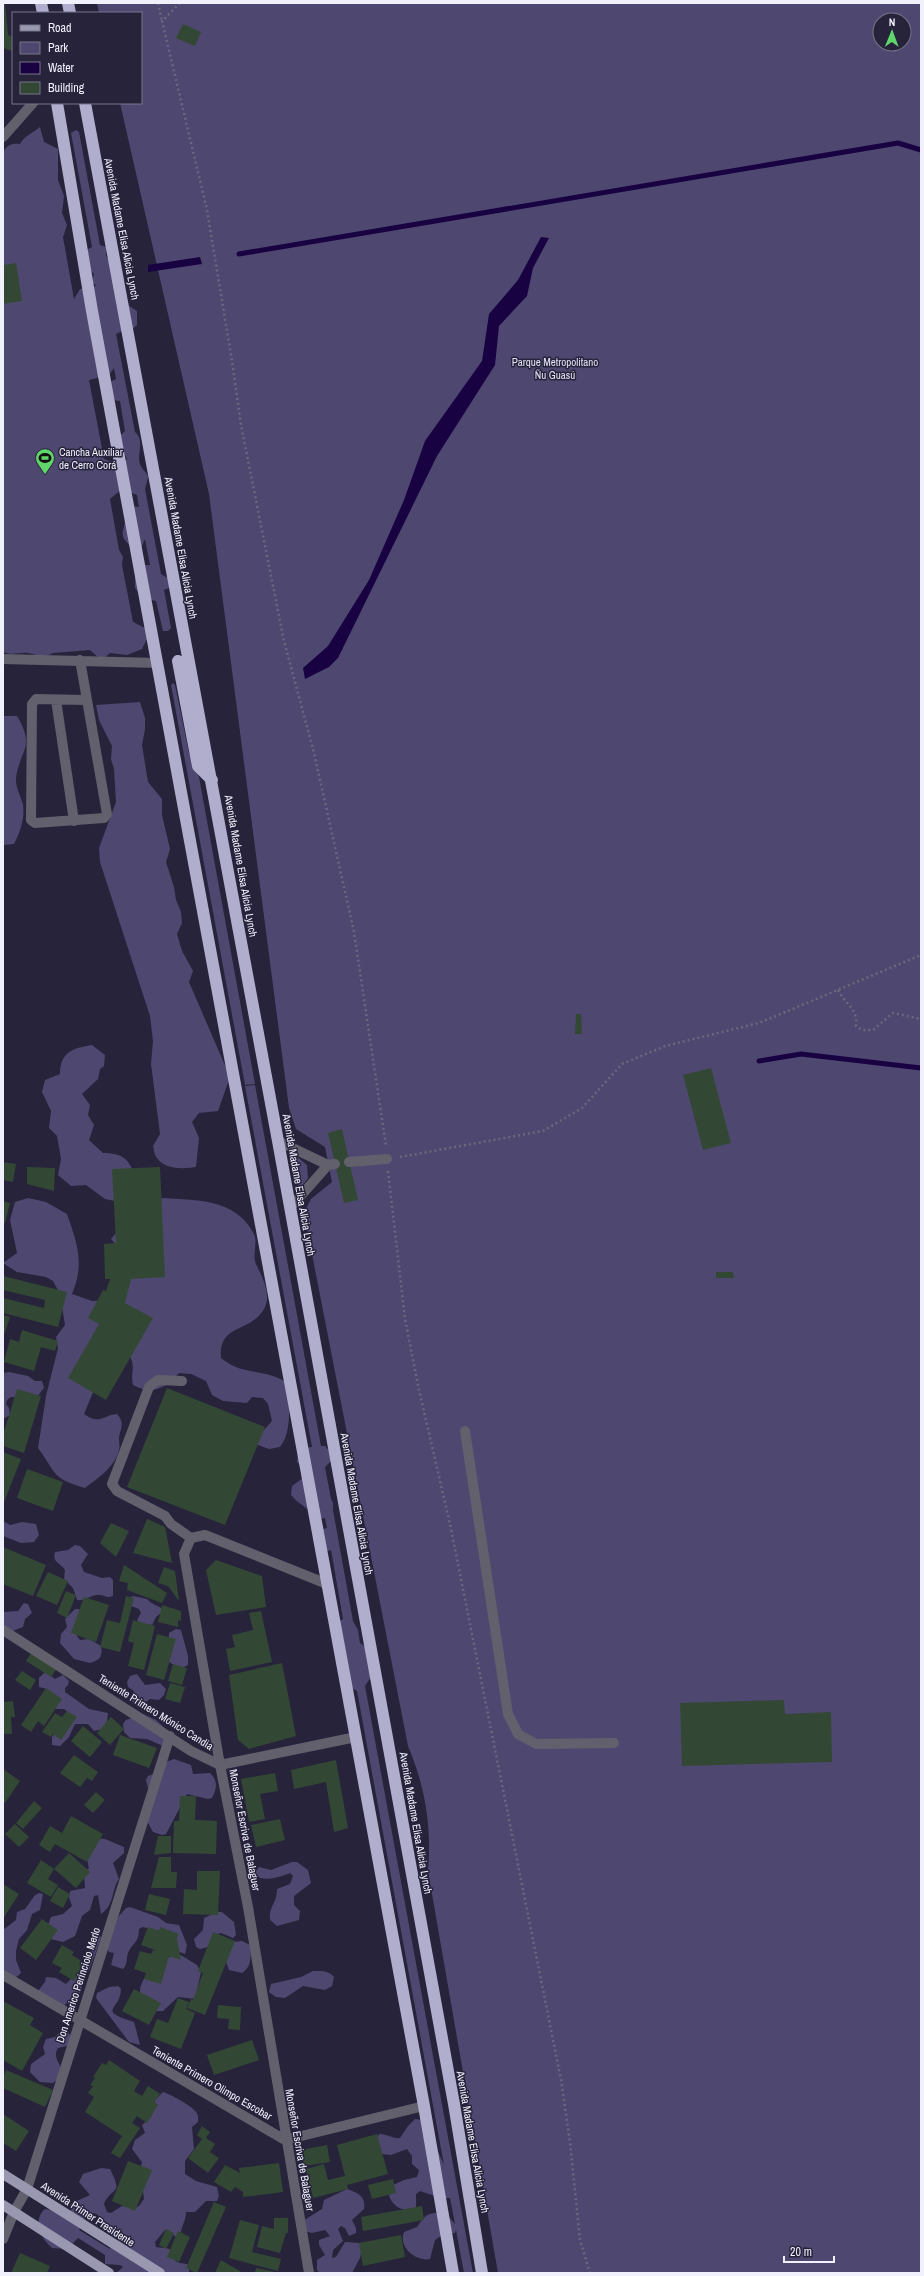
<svg xmlns="http://www.w3.org/2000/svg" width="924" height="2276" font-family="'Archivo Narrow',sans-serif">
<style>
.green{fill:#4e4870;fill-rule:evenodd}
.water{fill:#180242}
.lines{fill:none;stroke-linecap:round;stroke-linejoin:round}
.stream{stroke:#180242;stroke-width:5}
.building{fill:#334834}
.path{stroke:#6a687c;stroke-width:2.5;stroke-dasharray:2 3;stroke-linecap:butt}
.minor{stroke:#61606c;stroke-width:10}
.major{stroke:#9a98b1;stroke-width:10}
.highway{stroke:#b1aecd;stroke-width:12}
.labels{text-anchor:middle;dominant-baseline:central;stroke-width:3;stroke-linejoin:round;paint-order:stroke}
.street-label{font-size:11px;fill:#f1f0fd;stroke:#26233b}
.park-label{font-size:11px;fill:#e1e0f4;stroke:#26233b}
.poi-label{font-size:11px;fill:#f1f0fd;stroke:#26233b;text-anchor:start}
</style>
<rect width="100%" height="100%" fill="#26233b"/>
<path class="green" d="M97 3H921V2273H498L428 1871C432 1827 425 1786 408 1746L304 1213 311 1199 332 1182 325 1147 296 1129 289 1108 209 494 120 103H141V13H99ZM880 20H904V44H880Z
M40 127 44 142 58 149V180L64 196 62 213 67 225 63 237 74 299 80 289 93 288 96 285 92 283 94 274 84 264 85 251 92 247 71 133 76 130 79 132 100 245 106 247V256L114 268 113 285 120 293 123 302 137 311V325L130 331H122L116 334 135 432C146 441 135 456 141 466 143 471 147 472 148 477L145 489 161 574 169 579 171 587 164 590 171 628 168 631H163L156 601 143 598 135 588V574L145 565H150L145 539 141 548 130 546C119 535 123 534 125 521 126 518 123 515 124 511L131 506 139 507 137 495 122 489 110 499 119 550 123 557 122 565 133 622 145 628 148 637 142 649 127 655 110 653 103 659 99 658 90 650 53 653C44 659 37 654 28 653 18 652 14 656 3 652V152C7 145 12 143 20 144 25 135 33 133 40 127ZM114 368 116 379 110 382 113 400 120 401 125 431 121 435 120 443 127 459 122 465 104 459 89 380 109 375Z
M173 683 175 685 189 753 199 777 255 1084 245 1085 171 685Z
M140 702 145 718V729L142 745 148 782 162 799V815L170 849 166 862 174 887 176 900 181 912 182 923 177 934 182 951 193 971 189 982 230 1077 218 1111 199 1113 192 1122 199 1138 196 1167C184 1169 165 1170 157 1158 154 1155 154 1149 153 1146L160 1134 151 1064 153 1041 150 1016 100 862 99 848 116 802 114 769 111 759 112 746 99 720 96 705Z
M3 716H17C36 748 20 749 16 778 15 787 21 796 23 805 25 818 20 833 14 844L3 845Z
M92 1045 105 1055 104 1066 100 1069 98 1079 82 1094 90 1105 88 1115 94 1125 89 1140 103 1153C122 1153 130 1159 135 1177L115 1201 105 1199 86 1185 71 1186 58 1175 61 1159 57 1136 49 1128 51 1111 42 1092 45 1080 60 1074C60 1052 73 1048 92 1045Z
M255 1085 321 1446H325L331 1453V1461L325 1467 331 1499 333 1503V1510L353 1621 358 1630 360 1643 367 1648 371 1677 365 1686 473 2273H464L456 2230 455 2233 442 2235 435 2240 430 2259C416 2262 398 2247 404 2232L417 2227C426 2214 428 2212 445 2213L455 2224 450 2198H441L420 2191 416 2194V2207C405 2214 393 2207 389 2196L391 2186 404 2180 417 2177 419 2170 412 2164V2156L407 2149 391 2155 382 2154 377 2138 379 2134C387 2134 393 2139 400 2138L408 2126 415 2119 424 2120 444 2165 357 1691 350 1687 333 1625 343 1619 331 1550 324 1552C317 1547 312 1544 313 1535L320 1530 327 1528 325 1518 320 1519C311 1510 299 1505 291 1495L292 1486 303 1478V1467L297 1462 298 1454 305 1448 312 1447 245 1086Z
M291 1152 307 1165 308 1178 299 1190Z
M28 1198 46 1202 67 1214C77 1243 85 1263 72 1294L92 1301 115 1300 119 1248 111 1239 116 1233 160 1198C194 1200 236 1198 254 1234 258 1242 252 1255 256 1264 262 1277 274 1297 262 1312 248 1332 218 1325 221 1358 242 1376 263 1368 286 1382 289 1403 293 1430 280 1447L269 1449 250 1442 254 1435 264 1430 272 1421 268 1404 263 1398 252 1397 247 1403 223 1401 212 1395 206 1381 191 1374 179 1373C165 1389 152 1395 133 1385 130 1371 137 1367 128 1353L96 1385 84 1414C100 1425 101 1416 117 1414 125 1423 121 1427 119 1437 119 1442 120 1446 119 1450 115 1467 98 1478 85 1488 51 1478 57 1474 38 1448L46 1396 58 1348 56 1337 65 1325 60 1294 53 1281 46 1277 17 1272 3 1263 17 1253 10 1220 15 1202Z
M9 1372 28 1376 35 1381H42L44 1388 36 1398 11 1397 7 1400 6 1404 9 1408 10 1415 3 1419V1373Z
M3 1521 10 1525 22 1522 36 1524 39 1535 34 1542 21 1543 3 1536Z
M75 1545 80 1546 88 1554 81 1565 84 1572 102 1578 110 1577 113 1580V1596C106 1599 103 1594 96 1595 90 1596 84 1601 77 1600L73 1588 64 1579 65 1570C60 1562 52 1563 55 1552L68 1550Z
M133 1596 147 1599 150 1602 161 1608 162 1612 156 1617 152 1625 140 1623 137 1620 141 1613 139 1609 131 1606 129 1598Z
M24 1603 28 1604 32 1613 25 1619 23 1627 7 1633 3 1632V1612L18 1611Z
M75 1609H79L85 1621 77 1636 80 1640 89 1639 101 1646C103 1656 100 1660 90 1663L74 1659 60 1643 61 1634 67 1627 65 1619Z
M176 1629 181 1630 188 1656V1665L184 1667 175 1666 168 1661 169 1633Z
M45 1672 55 1679 63 1675 69 1681 68 1685 65 1688V1692L89 1709 108 1713 107 1722 103 1729 94 1731 88 1724H75L69 1737 60 1746 52 1745V1737L70 1714 64 1709H55L47 1689 39 1687V1678Z
M137 1674 145 1685 160 1683 166 1689 164 1695 159 1700 150 1699 142 1705 133 1703 131 1699 134 1691 128 1687 127 1682 130 1676Z
M143 1714 156 1720 167 1730 163 1746 147 1739 130 1738 124 1732 123 1724 126 1720Z
M174 1759 191 1765 193 1774 210 1773C218 1780 217 1789 212 1798L208 1799 187 1794 166 1834 162 1835 153 1832 146 1819 149 1792 146 1780 148 1776 157 1773 166 1762Z
M85 1838 105 1839 124 1847V1853L113 1863 119 1879C111 1890 115 1905 101 1914L98 1895 94 1896 90 1910 82 1916 75 1936 63 1942 51 1939 46 1930 51 1917 63 1914 72 1906 69 1897 70 1891 85 1888 84 1872 89 1868C87 1862 87 1857 92 1853Z
M292 1862H297L308 1870 311 1883 294 1896V1905L300 1911 299 1920 277 1926 270 1920C269 1905 277 1904 277 1889L290 1884 293 1876 290 1873C280 1877 262 1883 254 1874L259 1867 271 1870Z
M39 1893 43 1894 40 1910 32 1914 27 1930 19 1939 16 1951V1960L21 1973 14 1979H3V1930L16 1920 17 1912 25 1909 35 1895Z
M130 1907 158 1917 166 1923 179 1925 187 1945 185 1954 177 1951 164 1932 143 1927 139 1929C139 1943 133 1942 128 1953 126 1959 128 1964 123 1969L111 1965 114 1953 109 1952 107 1949 118 1917 126 1908Z
M217 1912H222L234 1922 236 1935 233 1938 221 1933 217 1934 212 1946 200 1949 196 1947 194 1939 203 1930 204 1918Z
M92 1933 99 1934 101 1938 90 1968 81 1984 82 1990C77 1998 69 1999 64 2006L38 1991 45 1982 46 1977 56 1978 66 1984C76 1974 86 1966 90 1952 92 1945 89 1940 92 1933Z
M242 1941 250 1945C251 1956 252 1967 242 1973L229 1970 226 1962 233 1942Z
M179 1954 197 1965 201 1972 195 1999 178 1997 163 2011H155L140 1993C139 1976 163 1956 179 1954Z
M313 1971C321 1971 328 1970 334 1977L332 1986 325 1990 303 1986 285 1998 276 1997 269 1992 271 1984 301 1977Z
M118 1986 121 1989C121 2010 95 2010 134 2022L140 2045 129 2042 96 1998 97 1993 109 1987Z
M62 2030H66L71 2036 70 2045 58 2048C53 2056 58 2060 61 2068L57 2080 53 2083 40 2082 30 2072 31 2064 45 2054 43 2047 46 2039 55 2037Z
M163 2092C170 2094 192 2106 196 2112 199 2116 198 2119 198 2122L192 2127 194 2149 185 2161V2174L196 2181 217 2187 219 2196 217 2201H206L195 2212H186C186 2221 181 2227 180 2236L176 2237 166 2229 155 2242 156 2247C160 2248 165 2247 169 2249 180 2256 166 2262 187 2264L189 2267V2273H116L123 2267 120 2265 105 2264V2255L78 2238 67 2249 52 2248C41 2239 32 2220 45 2209L71 2212 70 2204 90 2195 79 2182 83 2174 101 2168 110 2169C124 2197 112 2185 104 2204L107 2212 111 2213 122 2206 135 2208 139 2206 144 2199 140 2170 142 2162 132 2149 135 2140 145 2133 142 2125 151 2117 155 2100ZM94 2213 98 2215 103 2228 118 2235V2239L111 2245 110 2249 79 2230 84 2219Z
M347 2189C358 2193 366 2196 364 2209L352 2220 356 2228V2233L349 2236 345 2228 341 2226 338 2229 343 2241 333 2250 332 2258 336 2257 345 2242 359 2243 363 2245 360 2258 352 2273H320L317 2270V2260L325 2255 319 2245V2240L330 2236 325 2230 312 2233 304 2231 303 2221 322 2209 324 2200Z"/>
<path class="water" d="M541 237 549 238 533 268 527 296 499 326 495 365 437 456 338 658 329 667 305 679 303 668 328 646 369 580 404 500 425 441 482 361 489 314 518 280Z
M200 257 202 264 148 272V265Z"/>
<g class="lines">
<path class="stream" d="M239 254 898 143 921 150
M759 1061 801 1054 921 1068"/>
</g>
<path class="building" d="M3 3H5L8 35 13 37 12 51 3 48Z
M183 24 201 32 195 46 176 38Z
M16 263 22 301 3 304V265Z
M576 1014H581L582 1034H575Z
M711 1068 731 1143 703 1150 683 1075Z
M342 1129 358 1200 344 1203 328 1133Z
M3 1162 16 1164 13 1182 3 1180Z
M27 1167 55 1168 54 1191 27 1184Z
M160 1167 165 1277 131 1279 125 1303 153 1318 106 1400 68 1378 99 1324 88 1318 103 1290 106 1291 110 1279H105L104 1244 116 1243 112 1169Z
M3 1201 10 1203 5 1223H3Z
M716 1272H733L734 1278H716Z
M3 1276 67 1292 58 1327 3 1313V1298L44 1308 45 1300 3 1290Z
M3 1315 10 1317 3 1338Z
M22 1330 58 1341 55 1351 41 1347 34 1371 4 1362 10 1339 19 1342Z
M167 1388 265 1427 225 1525 127 1487Z
M17 1389 41 1396 24 1453 3 1446V1435Z
M3 1452 21 1459 3 1505Z
M27 1469 63 1482 53 1511 17 1498Z
M147 1519 165 1527 172 1563 133 1553Z
M111 1523 129 1531 116 1557 100 1543Z
M3 1547 46 1565 33 1596 3 1584Z
M216 1560 262 1576 266 1607 216 1615 206 1570Z
M124 1565 167 1593 162 1603 127 1590 128 1583 119 1581Z
M164 1567 175 1571 179 1601 168 1586 158 1583Z
M48 1572 68 1581 57 1605 36 1596Z
M66 1591 76 1595 67 1618 57 1613Z
M126 1596 134 1598 120 1652 100 1647 107 1620 120 1623Z
M84 1597 109 1605 96 1642 71 1633Z
M162 1605 181 1611V1621L178 1620V1627L158 1622Z
M261 1611 272 1662 230 1671 226 1649 235 1647 232 1635 253 1630 249 1613Z
M133 1620 155 1626 144 1670 128 1666 134 1643 128 1641Z
M157 1634 176 1639 164 1680 146 1675Z
M31 1653 56 1670 51 1677 26 1661Z
M282 1663 296 1736 249 1749 238 1740 229 1675Z
M173 1664 187 1668 182 1685 168 1681Z
M22 1671 36 1680 30 1690 15 1680Z
M170 1683 185 1687 180 1703 165 1699Z
M46 1688 62 1699 44 1726 38 1721 31 1732 21 1725Z
M784 1700 785 1714 831 1712 832 1762 682 1766 680 1703Z
M13 1701 15 1717H11L12 1734H5L3 1732V1702Z
M67 1711 77 1717 61 1740 53 1734 51 1737 42 1732 55 1713 62 1717Z
M111 1717 124 1729 110 1745 97 1733Z
M83 1726 102 1742 90 1757 71 1741Z
M120 1735 157 1748 149 1768 113 1755Z
M74 1755 98 1772 92 1781 87 1778 80 1787 60 1773Z
M336 1760 348 1828 334 1832 326 1782 294 1789 291 1770Z
M3 1769 20 1781 5 1803 3 1802Z
M275 1773 278 1791 260 1794 265 1819 249 1822 241 1779Z
M96 1792 105 1800 93 1813 84 1805Z
M180 1796H196L195 1820 217 1821 216 1854 173 1853 174 1821H179Z
M34 1801 42 1808 23 1829 16 1823Z
M71 1816 103 1834 87 1862 55 1844 50 1852 39 1845 50 1826 62 1833Z
M280 1819 285 1840 256 1847 251 1825Z
M15 1824 29 1837 19 1847 5 1834Z
M158 1836H171V1853L154 1855Z
M69 1853 90 1872 76 1888 54 1869 48 1879 58 1885 51 1897 27 1883 41 1860 54 1869Z
M159 1857H171V1872H177L176 1888H151Z
M197 1871H220L218 1915 183 1914 184 1889 197 1890Z
M3 1884 19 1894 3 1919Z
M58 1887 70 1894 63 1908 50 1901Z
M149 1894 170 1899 166 1915 145 1910Z
M42 1919 58 1930 36 1960 20 1948Z
M148 1927 159 1931 160 1927 179 1934 177 1938 181 1960 169 1956 161 1984 144 1979 146 1973 134 1969 140 1951 151 1954 153 1950 158 1951 141 1945Z
M213 1932 235 1941 205 2015 187 2008 191 1999 193 2000 203 1973 198 1971Z
M62 1945 74 1952 72 1955 85 1963 74 1981 59 1972 62 1968 52 1963Z
M134 1989 161 2003 149 2025 122 2011Z
M178 1998 189 2002 186 2009 195 2013 181 2049 150 2037 157 2019 168 2023Z
M3 2001 34 2018 30 2025 43 2033 22 2071 3 2060Z
M218 2005 241 2007 240 2030 228 2029 229 2019 217 2018Z
M252 2040 259 2060 214 2075 207 2055Z
M109 2060 140 2081 134 2091 142 2096 148 2086 160 2094 154 2102 158 2105 147 2123 137 2116 132 2123 140 2128 120 2158 111 2153 122 2136 85 2112 94 2097 88 2093 93 2086 90 2085 95 2078 93 2077 102 2063 106 2065Z
M6 2070 53 2090 45 2107 3 2088V2077Z
M3 2114 29 2131 16 2151 3 2143Z
M202 2126 210 2132 206 2138 215 2144 210 2152 219 2158 208 2173 188 2158 202 2139 197 2135Z
M377 2134 388 2174 347 2185 348 2189 313 2198 306 2169 324 2164 328 2180 345 2176 337 2145Z
M327 2145 330 2162 304 2166 301 2150Z
M128 2161 152 2170 135 2211 112 2201Z
M279 2163 283 2192 243 2197V2192L235 2187 231 2192 214 2182 225 2165 240 2173 239 2168Z
M393 2179 396 2193 372 2199 368 2185Z
M214 2202 226 2207 197 2273 186 2268Z
M422 2206 424 2220 363 2231 361 2217Z
M274 2218H288V2233H286L280 2253 257 2247 262 2226 274 2229Z
M240 2220 259 2225 252 2252 281 2259 278 2271 229 2258Z
M166 2229 174 2233 166 2249 159 2245Z
M178 2231 190 2237 179 2262 167 2257Z
M401 2235 405 2257 363 2266 359 2243Z
M20 2253 50 2266 47 2273H11Z
M221 2260 243 2273H215Z
M256 2268 275 2272V2273H255Z"/>
<g class="lines">
<path class="path" d="M158 3 162 21
M180 3 162 21 207 210 232 361 241 425 284 641 314 753 354 932 386 1146
M838 990C845 1004 858 1008 856 1026L862 1030H873L893 1013 921 1019
M400 1157 543 1131 582 1108 622 1064 665 1046 759 1023 921 955
M388 1171 405 1319 419 1390 450 1524 561 2080 570 2142 580 2240 590 2273"/>
<path class="minor" d="M3 137 33 103
M3 659 158 663
M80 660 107 814 104 818 35 823 31 820 32 704 36 699 87 700
M56 700 74 821
M278 1141 328 1165 335 1164
M349 1162 387 1159
M290 1208 328 1165
M182 1381 158 1380 149 1387 112 1484 117 1491 165 1516 171 1524 191 1538
M465 1431 508 1714 518 1734 536 1744 614 1743
M3 1630 191 1751 220 1765 356 1737
M3 1975 285 2140 424 2106
M3 2239 14 2212 27 2189 170 1736
M309 2273 248 1907 220 1765 184 1554 191 1538 205 1535 327 1584"/>
<path class="major" d="M3 2174 160 2273
M3 2205 109 2273"/>
<path class="highway" d="M41 3 43 13
M68 3 70 13
M57 103 92 311 424 2106 453 2273
M85 103 278 1141 454 2104 482 2273
M178 661 198 766 212 780"/>
</g>
<defs>
<g id="stadium-pin" transform="scale(1)"><path d="M0 17L-7.5 6A9.5 9.5 0 1 1 7.5 6Z" fill="#60d56a" stroke="#26233b"/><path d="M0-5a6.5 5 0 1 0 0 10a6.5 5 0 1 0 0-10ZM-3.5-1.8h7v3.6h-7Z" fill="#111"/></g>
</defs>
<g fill-rule="evenodd">
<use href="#stadium-pin" x="45" y="458"/>
</g>
<g class="labels">
<g class="street-label">
<text transform="translate(122 229) rotate(79)">Avenida Madame Elisa Alicia Lynch</text>
<text transform="translate(181 548) rotate(80)">Avenida Madame Elisa Alicia Lynch</text>
<text transform="translate(241 866) rotate(80)">Avenida Madame Elisa Alicia Lynch</text>
<text transform="translate(299 1185) rotate(80)">Avenida Madame Elisa Alicia Lynch</text>
<text transform="translate(357 1504) rotate(80)">Avenida Madame Elisa Alicia Lynch</text>
<text transform="translate(156 1712) rotate(32)">Teniente Primero Mónico Candia</text>
<text transform="translate(416 1823) rotate(80)">Avenida Madame Elisa Alicia Lynch</text>
<text transform="translate(245 1830) rotate(79)">Monseñor Escriva de Balaguer</text>
<text transform="translate(78 1985) rotate(-72)">Don Americo Perinciolo Merlo</text>
<text transform="translate(212 2083) rotate(30)">Teniente Primero Olimpo Escobar</text>
<text transform="translate(473 2142) rotate(80)">Avenida Madame Elisa Alicia Lynch</text>
<text transform="translate(300 2150) rotate(80)">Monseñor Escriva de Balaguer</text>
<text transform="translate(88 2214) rotate(33)">Avenida Primer Presidente</text>
</g>
<g class="park-label">
<text x="555" y="362">Parque Metropolitano<tspan x="555" dy="13">Ñu Guasú</tspan></text>
</g>
<g class="poi-label">
<text x="59" y="452">Cancha Auxiliar<tspan x="59" dy="13">de Cerro Corá</tspan></text>
</g>
</g>
<rect width="924" height="2276" fill="none" stroke="#f1f0fd" stroke-width="8"/>
<rect x="12" y="12" width="130" height="92" fill="#26233b" stroke="#777589"/>
<rect x="20" y="25" width="20" height="6" fill="#9a98b1" stroke="#777589"/>
<text x="48" y="32" font-size="12" fill="#f1f0fd">Road</text>
<rect x="20" y="42" width="20" height="12" fill="#4e4870" stroke="#777589"/>
<text x="48" y="52" font-size="12" fill="#f1f0fd">Park</text>
<rect x="20" y="62" width="20" height="12" fill="#180242" stroke="#777589"/>
<text x="48" y="72" font-size="12" fill="#f1f0fd">Water</text>
<rect x="20" y="82" width="20" height="12" fill="#334834" stroke="#777589"/>
<text x="48" y="92" font-size="12" fill="#f1f0fd">Building</text>
<g transform="translate(892 32) rotate(1)"><circle r="19" fill="#26233b" stroke="#777589"/>
<path d="M0-3L7 15L0 10L-7 15Z" fill="#60d56a"/>
<text y="-6" font-size="11" font-weight="bold" text-anchor="middle" fill="#f1f0fd">N</text>
</g>
<path d="M784 2256v6h50v-6" fill="none" stroke="#f1f0fd" stroke-width="2"/>
<text x="790" y="2256" font-size="12" fill="#f1f0fd" stroke="#26233b" stroke-width="3" paint-order="stroke">20 m</text>
</svg>
